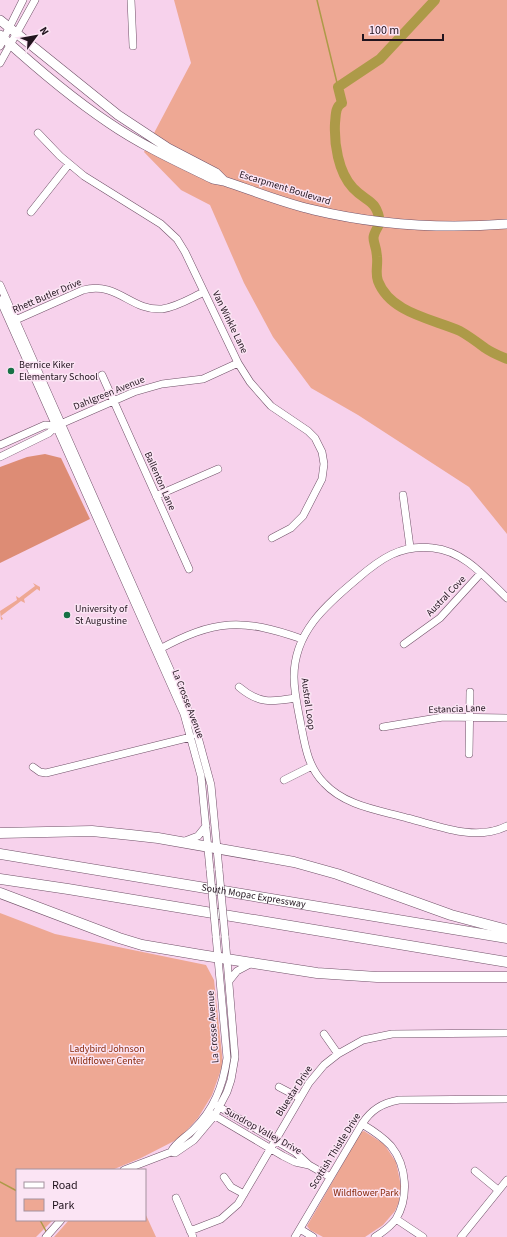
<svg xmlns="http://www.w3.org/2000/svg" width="507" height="1237" font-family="'Source Sans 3',sans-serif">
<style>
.green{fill:#eea894}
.forest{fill:#dd8c75}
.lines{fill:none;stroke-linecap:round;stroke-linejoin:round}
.stream{stroke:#ad9a48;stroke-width:1.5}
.river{stroke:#ad9a48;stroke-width:10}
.minor-casing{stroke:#705168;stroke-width:8}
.major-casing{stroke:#705168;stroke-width:10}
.highway-casing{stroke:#705168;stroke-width:11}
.minor{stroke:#fff;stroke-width:7}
.major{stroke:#fff;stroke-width:9}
.highway{stroke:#fff;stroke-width:10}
.minor-bridge-casing{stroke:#705168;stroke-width:8;stroke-linecap:butt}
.minor-bridge{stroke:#fff;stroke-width:7}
.poi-dot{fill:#177145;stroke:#fbe4f4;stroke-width:1.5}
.labels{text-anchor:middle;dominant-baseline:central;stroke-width:3;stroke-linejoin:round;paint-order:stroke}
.street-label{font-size:10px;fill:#21141e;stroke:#fbe4f4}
.poi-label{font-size:10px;fill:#21141e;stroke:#fbe4f4;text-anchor:start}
.park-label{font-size:10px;fill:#88290a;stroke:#fbe4f4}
</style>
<rect width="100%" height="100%" fill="#f7d2ec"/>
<path class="green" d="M174 0H507V534L469 487 358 415 311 388 273 337 244 283 210 205 181 190 144 152 191 63Z
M33 583 40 587V591L37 589 24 599 25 603 21 601 1 616 3 619 1 620 0 611 17 600 16 596 19 598 35 586Z
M0 913 55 934 206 965 214 980 223 1064 212 1095 198 1118 180 1138 141 1158 112 1170H17V1220H53L36 1237H0Z
M364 1131 384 1144 396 1162 401 1186 399 1202 395 1211 383 1225 365 1237H323L310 1230 307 1226 361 1132Z
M145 1213 156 1237H54L69 1220H145Z"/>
<path class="forest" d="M45 454 61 458 90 519 0 563V467L27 457Z"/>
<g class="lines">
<path class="stream" d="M317 0 338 87
M0 1182 17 1191
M40 1220 47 1233"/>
<path class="river" d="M435 0 380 59 338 87 342 103C335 107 336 115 335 123 334 143 338 172 353 188 367 203 377 199 380 223 368 243 376 238 377 257 378 266 375 273 378 281 390 313 433 319 460 331 469 336 477 342 485 348 492 353 500 356 507 359"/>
<g class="minor-casing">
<path id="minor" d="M131 0 133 46
M0 46 23 0
M0 63 35 0
M38 133 60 156 84 176 161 224 177 239 185 252 238 363 250 382 271 406 308 431 315 438 322 452 324 464 322 479 303 516 291 528 272 538
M31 212 69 164
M0 285 195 726 211 785 219 870
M0 300 184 714 201 776 210 870
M11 322 83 290C118 281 130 311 162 309 177 307 191 298 204 292
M102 375 189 569
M0 445 45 425 56 426
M0 457 49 433 56 426 134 392 162 384 203 379 238 363
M403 495 410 547
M156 496 218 469
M507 598C485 577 464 551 433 548 401 544 380 559 357 579 326 605 294 632 294 677 294 693 298 709 301 725 305 746 308 767 324 783 345 806 379 810 407 818 439 826 475 842 507 826
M404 644 440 618 481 573
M158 650C215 619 242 618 302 639
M239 687C259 704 271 702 296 698
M383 727 443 717 507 718
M469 754 470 692
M33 767 40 772 46 773 191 737
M284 780 312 766
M185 841 198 836 206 826
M229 981 237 971 252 963
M324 1034 338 1054
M279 1087 300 1098
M216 1105 295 1152 309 1165 330 1177
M212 1114 283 1156 295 1162 309 1165
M362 1124C372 1130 383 1137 391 1146 407 1166 409 1197 396 1219 391 1226 383 1232 375 1237
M171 1152C175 1143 186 1137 193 1130 214 1110 223 1086 227 1058L216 936
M124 1170 171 1152 175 1153 194 1140 215 1115 227 1092 231 1080 235 1057 225 936
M475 1171 498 1190
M224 1177 231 1187 244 1194
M176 1198 193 1237
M396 1219 423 1237
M300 1229 313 1237
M190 1231 221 1219 238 1204 309 1083 324 1065 338 1054 363 1040 392 1034 507 1033
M46 1237 61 1220
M295 1237 362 1124C371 1110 382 1103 399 1100L507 1099
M461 1237 507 1180"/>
</g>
<g class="major-casing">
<path id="major" d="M0 20 118 115 168 148 216 173 224 181
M0 35C34 66 70 97 109 123 141 145 178 162 213 179L224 181C254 191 283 203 314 210 377 225 442 229 507 224"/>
</g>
<g class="highway-casing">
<g id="highway">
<path d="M0 833 92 831 131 835 158 838 294 862 337 874 451 915 507 930"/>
<path id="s1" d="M0 854 507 938"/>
<path d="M0 879 68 889 507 962"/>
<path d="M0 893 119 938 142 945 201 955 317 973 377 977H507"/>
</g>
</g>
<use href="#minor" class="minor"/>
<use href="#major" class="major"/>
<use href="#highway" class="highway"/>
<g class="minor-bridge-casing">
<path id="minor-bridge" d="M210 870 216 936
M219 870 225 936"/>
</g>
<use href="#minor-bridge" class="minor-bridge"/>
</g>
<g class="poi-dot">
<circle cx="11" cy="371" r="4"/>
<circle cx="67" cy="615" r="4"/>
</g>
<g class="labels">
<g class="street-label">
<text transform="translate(285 188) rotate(17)">Escarpment Boulevard</text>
<text transform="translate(47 296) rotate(-23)">Rhett Butler Drive</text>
<text transform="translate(230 322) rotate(64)">Van Winkle Lane</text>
<text transform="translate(109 393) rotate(-22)">Dahlgreen Avenue</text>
<text transform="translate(160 481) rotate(66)">Ballenton Lane</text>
<text transform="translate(446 596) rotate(-46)">Austral Cove</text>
<text transform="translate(188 704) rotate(69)">La Crosse Avenue</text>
<text transform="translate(308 704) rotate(82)">Austral Loop</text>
<text transform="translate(457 709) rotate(-2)">Estancia Lane</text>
<text stroke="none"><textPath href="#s1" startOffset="257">South Mopac Expressway</textPath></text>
<text transform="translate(213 1027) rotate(-94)">La Crosse Avenue</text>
<text transform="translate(294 1091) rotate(-57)">Bluestar Drive</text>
<text transform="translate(263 1131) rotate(29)">Sundrop Valley Drive</text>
<text transform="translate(335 1151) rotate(-58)">Scottish Thistle Drive</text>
</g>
<g class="poi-label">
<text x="19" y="365">Bernice Kiker<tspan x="19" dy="12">Elementary School</tspan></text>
<text x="75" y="609">University of<tspan x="75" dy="12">St Augustine</tspan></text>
</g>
<g class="park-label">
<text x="107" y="1049">Ladybird Johnson<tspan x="107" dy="12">Wildflower Center</tspan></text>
<text x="366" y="1193">Wildflower Park</text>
</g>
</g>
<rect x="16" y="1169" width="130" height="52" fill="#fbe4f4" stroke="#a4919e"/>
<rect x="24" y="1182" width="20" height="6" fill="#ffffff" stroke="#a4919e"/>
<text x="52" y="1189" font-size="12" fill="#21141e">Road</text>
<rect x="24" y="1199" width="20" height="12" fill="#eea894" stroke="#a4919e"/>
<text x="52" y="1209" font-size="12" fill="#21141e">Park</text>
<g transform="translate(36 36) rotate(58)" stroke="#fbe4f4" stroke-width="3" paint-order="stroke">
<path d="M0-3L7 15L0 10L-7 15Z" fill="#21141e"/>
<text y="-6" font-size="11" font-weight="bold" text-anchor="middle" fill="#21141e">N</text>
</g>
<path d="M363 34v6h80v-6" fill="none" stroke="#21141e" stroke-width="2"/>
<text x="369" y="34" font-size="12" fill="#21141e" stroke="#fbe4f4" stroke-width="3" paint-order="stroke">100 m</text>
</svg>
